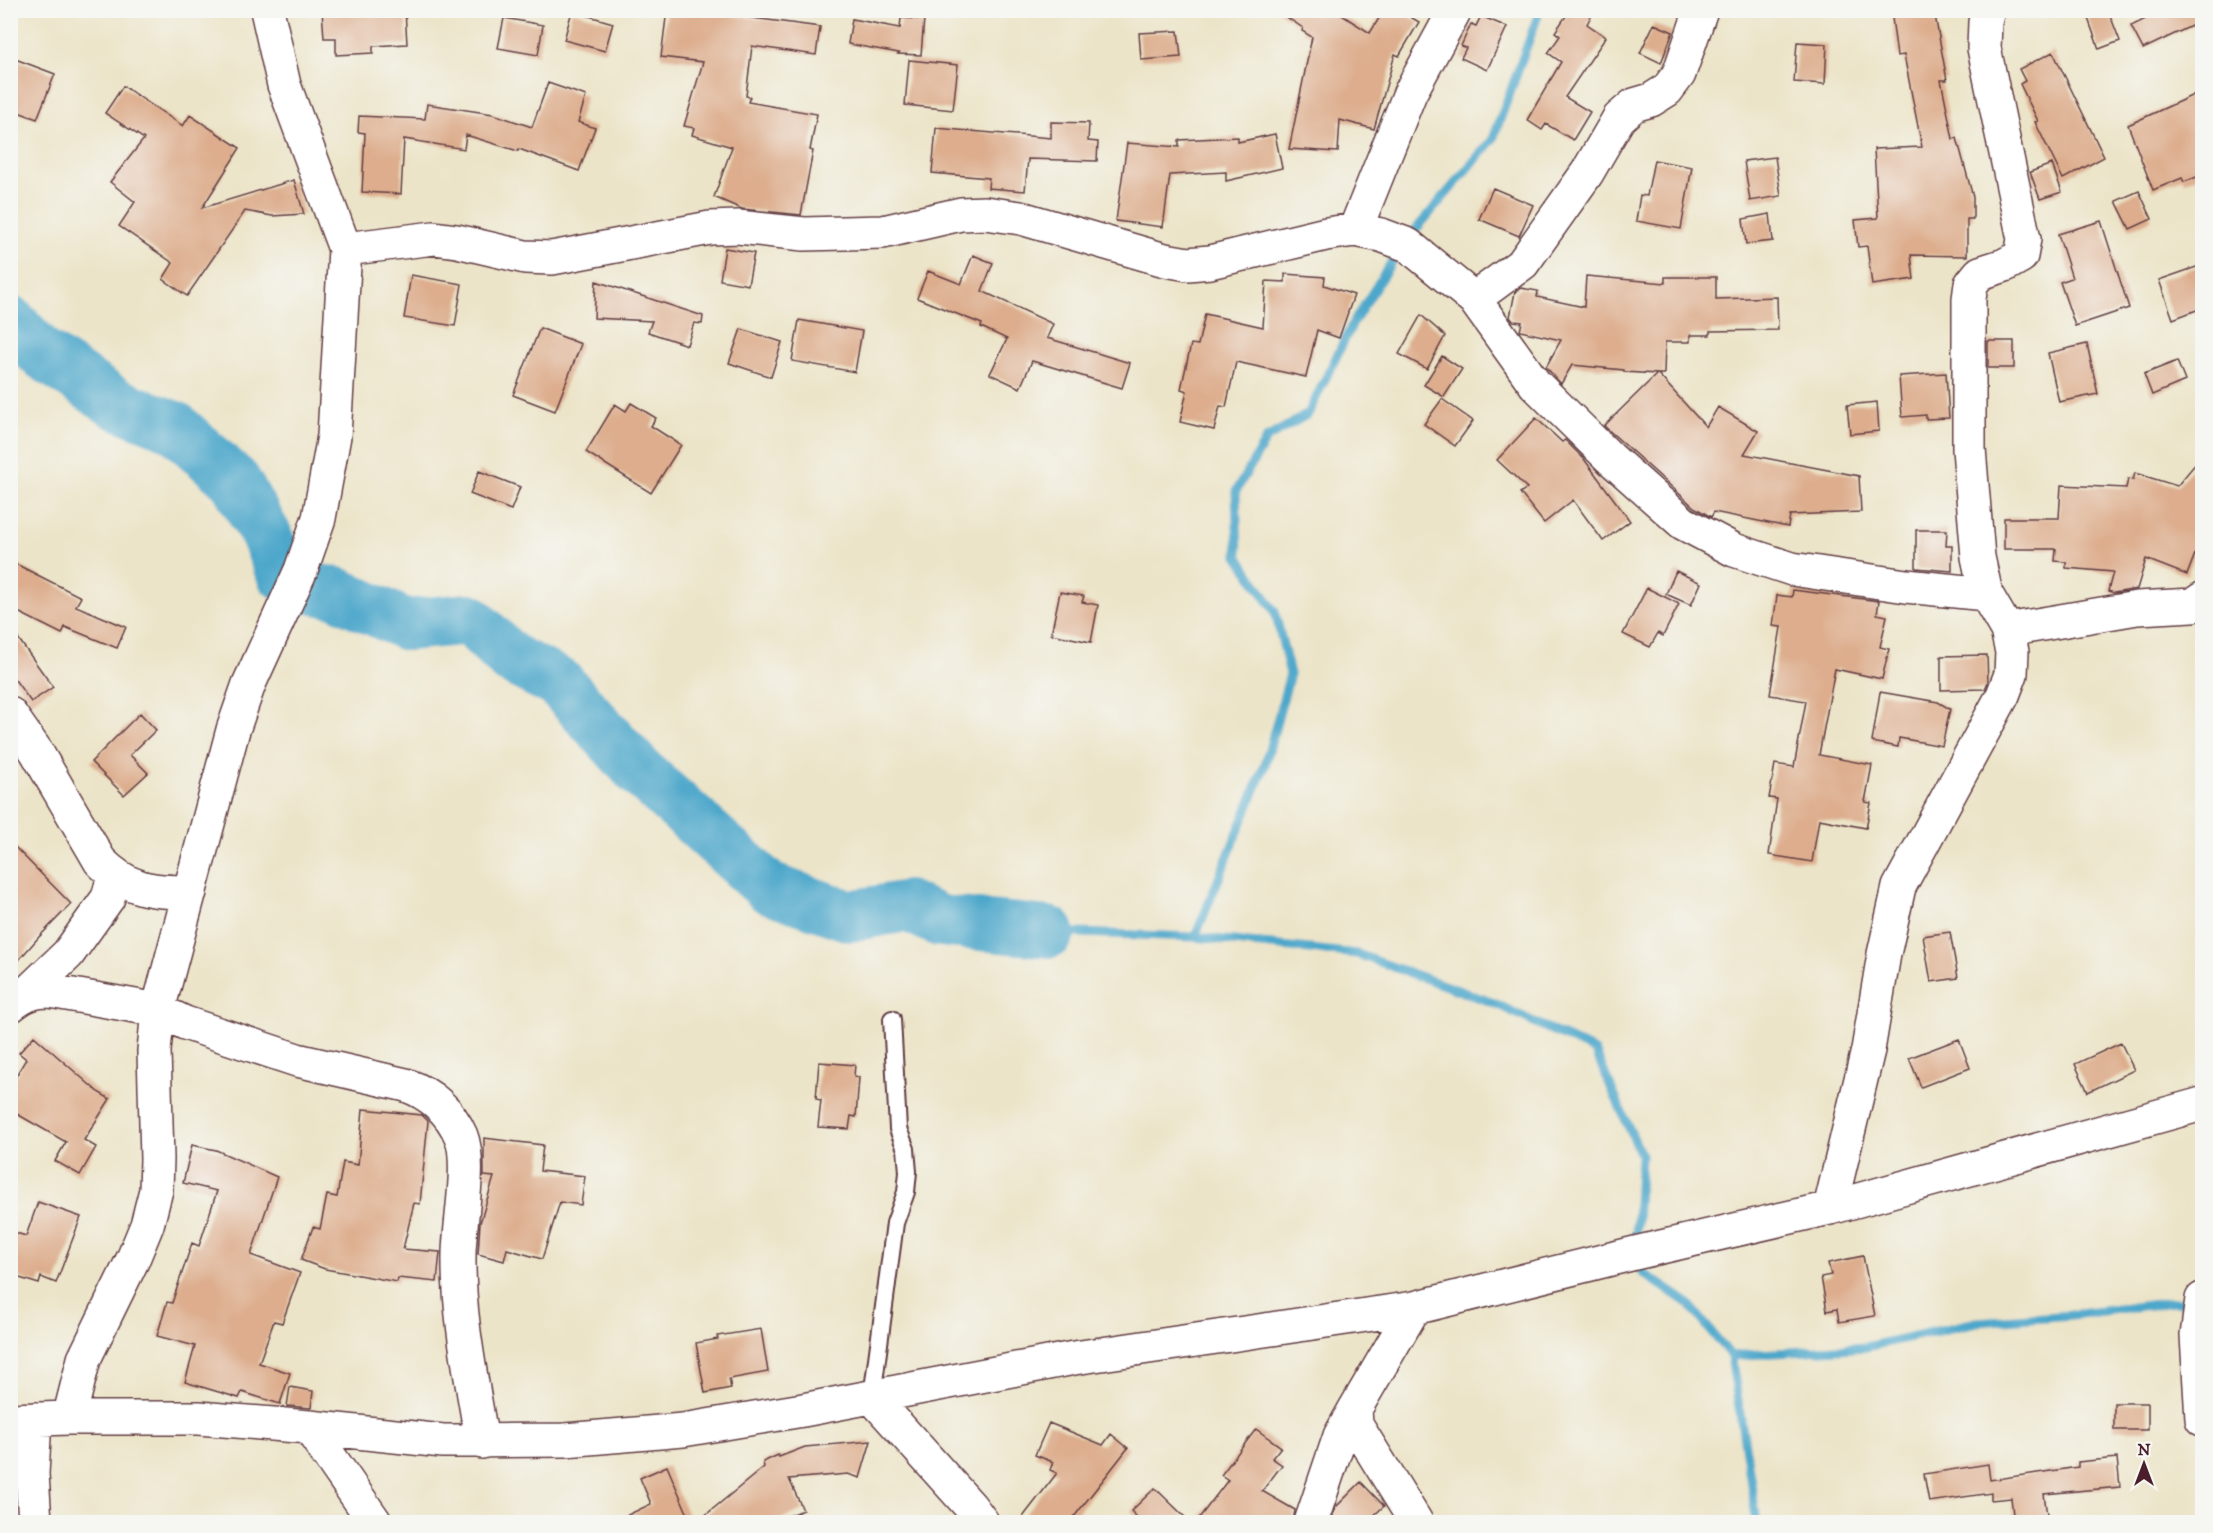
<svg xmlns="http://www.w3.org/2000/svg" width="2213" height="1533" font-family="'IM FELL DW Pica',serif">
<style>
.lines{fill:none;stroke-linecap:round;stroke-linejoin:round}
.stream{stroke:#4da7cb;stroke-width:9}
.river{stroke:#4da7cb;stroke-width:52}
.building{fill:#ddad8d}
.service-casing{stroke:#623d43;stroke-width:20}
.minor-casing{stroke:#623d43;stroke-width:36}
.service{stroke:#fff;stroke-width:16}
.minor{stroke:#fff;stroke-width:33}
</style>
<rect width="100%" height="100%" fill="#f6f6f2"/>
<filter id="ink" filterUnits="userSpaceOnUse"><feTurbulence type="fractalNoise" baseFrequency=".0167" numOctaves="2"/><feDisplacementMap in="SourceGraphic" scale="12" xChannelSelector="R" yChannelSelector="G"/><feConvolveMatrix kernelMatrix="1 2 1 2 8 2 1 2 1" color-interpolation-filters="sRGB"/></filter>
<filter id="wash" filterUnits="userSpaceOnUse"><feTurbulence type="fractalNoise" baseFrequency=".008" numOctaves="4" result="noise"/><feDisplacementMap in="SourceGraphic" scale="24" xChannelSelector="R" yChannelSelector="G"/><feGaussianBlur stdDeviation="1.35" result="paint"/><feColorMatrix in="noise" values="0 0 0 0 0 0 0 0 0 0 0 0 0 0 0 0 0 1.4 0 .05"/><feComposite in="paint" operator="in"/></filter>
<g filter="url(#wash)">
<rect width="100%" height="100%" fill="#ece4c8"/>
<g class="lines">
<path class="stream" d="M1411 235 1493 139 1540 10
M1049 932 1195 937 1357 954 1494 1003 1595 1051 1641 1155 1635 1253 1643 1273 1689 1304 1731 1356 1757 1522
M1195 937 1265 765 1290 674 1275 612 1238 556 1236 491 1267 438 1308 414 1352 325 1396 255
M1731 1356 1866 1347 1977 1322 2071 1315 2173 1302H2197"/>
<path class="river" d="M10 321 41 353 117 404 175 427 235 481 267 537 282 574 310 588 337 593 407 625 469 619 511 659 559 683 639 771 769 888 850 916 907 906 940 921 1049 932"/>
</g>
<g id="blocks">
<path class="building" d="M322 10H405L407 44 373 46V53L336 55V38H324Z
M667 10H692L820 27 816 55 752 46 746 96 750 97 748 102 817 114 810 150 813 151 801 215 742 209 714 197 732 147 692 135 694 128 684 126 703 62 661 57Z
M1276 10H1334L1370 33 1384 10H1399L1419 22 1399 56 1395 54 1374 129 1340 120 1338 152 1289 149 1312 37 1302 31 1303 28Z
M1570 10H1594L1587 24 1606 37 1565 97 1590 112 1573 140 1546 124 1542 130 1527 120 1561 62 1548 53 1560 36 1555 32Z
M1891 10H1934L1947 80H1941L1953 139 1957 138 1973 197V219H1967V256L1911 255 1914 279 1872 285 1867 246 1858 247 1855 220 1878 218 1874 149 1922 147 1904 55 1897 56Z
M2085 10H2108L2120 41 2099 49Z
M2164 10H2202V21L2143 49 2131 26Z
M572 11 613 23 605 51 564 40Z
M1481 16 1507 27 1487 70 1461 58 1466 48 1461 46 1471 24 1476 26Z
M504 18 543 25 538 55 498 48Z
M901 18 924 19 921 55 898 54 899 53 848 44 852 19 900 28Z
M1654 24 1673 32 1661 63 1640 53Z
M1178 31 1181 57 1141 60 1139 33Z
M1797 42 1827 44 1825 84 1794 82Z
M2053 52 2104 157 2063 179 2035 122 2038 121 2020 84 2025 81 2019 69Z
M10 57 55 74 37 119 10 109Z
M909 60 958 65 953 110 905 105Z
M548 83 586 96 578 122 595 128 579 171 519 149 518 151 466 135 464 149 404 139 401 194 362 192 365 133 358 132 359 116 425 119 427 104 493 114 532 127Z
M123 86 183 126 190 115 240 148 202 208 294 180 304 214 272 216 245 211 187 296 163 279 173 263 119 226 135 202 110 182 144 139 105 113Z
M2202 91V175L2184 182 2182 178 2153 190 2128 125Z
M1051 122 1089 123 1088 141 1098 142 1097 161 1028 159 1025 191 988 188 989 178 932 173 936 128 1051 138Z
M1275 134 1282 168 1226 181V172L1170 175 1163 227 1116 221 1127 143 1179 147V140L1238 137V142Z
M1775 157 1781 196 1750 201 1744 161Z
M1654 160 1692 167 1681 229 1636 221 1640 195 1647 196Z
M2052 164 2062 192 2040 199 2030 172Z
M1493 188 1533 205 1519 236 1479 219Z
M2139 191 2152 219 2130 229 2116 201Z
M1770 214 1773 241 1746 244 1743 219Z
M2101 221 2129 308 2075 326 2060 282 2072 278 2058 234Z
M725 248 754 253 748 285 720 280Z
M973 255 993 263 982 291 1053 324 1047 338 1130 363 1122 388 1032 361 1020 388 990 374 1007 339 981 327 982 324 917 298 928 271 961 284Z
M2202 265V308L2173 319 2159 280Z
M1285 274 1325 277 1324 285 1354 295 1339 338 1317 330 1306 377 1236 362 1226 407 1220 406 1214 430 1180 422 1187 391 1181 389 1191 344 1198 345 1205 314 1263 327 1266 281 1285 282Z
M411 275 462 284 455 326 404 318Z
M1586 276 1665 283V277H1716V299L1777 297 1778 330 1710 331V335H1690V342H1665L1664 374H1658L1706 427 1718 407 1758 431 1744 454 1859 476 1861 512 1790 515 1788 527 1714 512 1711 517 1694 507 1604 426 1657 374 1624 372V370L1572 365 1561 384 1546 367 1561 340 1520 331 1522 322 1513 321 1510 317 1515 292 1521 288 1538 291 1537 297 1584 307Z
M596 281 703 316 702 324 694 323 687 345 648 332 652 321 594 318Z
M1421 315 1445 336 1427 369 1399 354Z
M799 320 862 331 855 372 792 361Z
M540 328 581 344 555 411 513 395Z
M741 329 782 342 771 377 729 363Z
M1988 341H2014V368H1988Z
M2087 344 2098 394 2059 402 2048 353Z
M1442 356 1462 369 1444 397 1424 385Z
M2177 361 2185 381 2152 395 2144 374Z
M1946 373 1949 418 1926 419V415L1902 417 1899 376Z
M1442 399 1473 421 1455 446 1424 424Z
M1877 402 1879 431 1850 434 1847 405Z
M631 403 656 418 651 426 681 445 651 493 586 452 615 404 626 411Z
M1536 418 1562 442 1565 440 1584 459 1630 521 1603 541 1573 500 1544 523 1520 493 1527 488 1497 460Z
M2202 456V536L2187 575 2146 559 2137 589 2114 593 2108 591 2113 572 2066 568V562L2055 561 2056 549H2004V518H2059L2061 485 2126 488 2128 479 2133 480 2135 473 2177 486Z
M479 471 520 487 511 510 470 494Z
M1916 530H1947L1946 546H1952V571L1916 568Z
M10 561 81 597 76 606 126 627 117 648 65 627 62 634 10 608Z
M1676 571 1701 583 1691 605 1666 594Z
M1647 588 1679 604 1663 636 1658 633 1650 647 1623 634Z
M1793 590 1879 601 1877 614 1887 616 1880 647 1889 649 1882 679 1835 669 1819 755 1872 765 1865 802 1871 803 1866 828 1819 819 1812 862 1769 855 1777 799 1769 798 1775 764 1794 767 1806 701 1770 695 1781 627 1773 626 1777 595 1792 597Z
M1060 592 1084 596 1082 602 1098 605 1091 642 1051 634Z
M10 627 53 687 31 702 10 673Z
M1987 655 1988 682 1985 689 1941 690V656Z
M1880 692 1938 702 1950 709 1942 746 1899 738 1898 747 1872 742Z
M140 713 156 730 130 755 148 773 124 795 91 762Z
M10 842 71 904 38 938 10 970Z
M1950 932 1958 978 1931 982 1923 936Z
M34 1036 98 1092 110 1099 84 1140 96 1147 80 1175 55 1161 66 1142 10 1110V1086L26 1059 19 1053Z
M1959 1039 1970 1068 1921 1087 1909 1058Z
M2121 1043 2134 1070 2088 1092 2075 1064Z
M819 1062 855 1065 854 1076 859 1077 856 1117 851 1116 849 1129 818 1127 821 1100 816 1099Z
M363 1109 422 1115 428 1121 420 1204 414 1203 403 1249 440 1252 437 1282 398 1278 397 1282 325 1269 301 1260 313 1227 320 1229 327 1195 337 1197 343 1162 358 1165Z
M484 1138 543 1145 540 1171 585 1176 581 1205 560 1202 542 1259 507 1249 504 1261 478 1254 480 1223 494 1177 484 1176Z
M192 1145 216 1150 277 1177 251 1255 300 1273 282 1323 274 1321 259 1363 290 1373 280 1404 242 1392 239 1398 185 1382 195 1346 157 1336 167 1302 172 1303 192 1243 199 1246 217 1191 183 1183Z
M38 1202 81 1217 56 1283 41 1277 39 1284 10 1275V1231L26 1236Z
M1863 1256 1875 1316 1839 1322 1837 1309 1827 1311 1821 1277 1831 1275 1828 1263Z
M761 1329 768 1372 729 1379 731 1388 705 1393 696 1343 718 1339 717 1336Z
M290 1387 313 1391 311 1408 287 1406Z
M2114 1403H2148V1430H2114Z
M1049 1423 1103 1445 1111 1434 1128 1448 1070 1522H1019L1057 1473 1050 1470 1053 1462 1035 1455Z
M1256 1429 1281 1447 1272 1458 1282 1465 1262 1491 1295 1510 1293 1522H1196L1228 1480 1221 1475Z
M871 1441 860 1478 848 1474 789 1479 803 1510 774 1522H697L764 1467 763 1462 778 1455 779 1457 805 1447Z
M2117 1458 2120 1487 2044 1494 2048 1522H2014L2011 1498 1991 1500V1493L1929 1502 1924 1474 1988 1464 1990 1480 2078 1467V1462Z
M667 1466 691 1522H613L651 1504 640 1478Z
M1361 1482 1384 1506 1367 1522H1331L1335 1508Z
M1155 1488 1190 1522H1142L1131 1511Z"/>
</g>
</g>
<g filter="url(#ink)">
<use href="#blocks" fill-opacity="0" stroke="#623d43" stroke-width="1.5"/>
<g class="lines">
<g class="service-casing">
<path id="service" d="M872 1397 895 1223 906 1192 908 1172 906 1149 898 1129 892 1019"/>
</g>
<g class="minor-casing">
<path id="minor" d="M1355 230 1410 93 1455 10
M345 249 434 238 457 241 525 257 552 258 710 228 738 227 804 234 883 232 961 214 985 213 1021 218 1165 260 1188 264 1210 262 1326 234 1355 230 1381 235 1408 245 1474 299 1535 384 1610 458 1683 523 1734 550 1792 569 1906 586 1986 594
M1474 299 1523 263 1587 173 1619 118 1634 105 1651 100 1667 90 1679 74 1701 10
M2007 630 2137 608 2193 605 2202 599
M10 714 36 751 100 861C128 890 152 892 190 892
M25 995 68 954 108 898 114 876
M10 1006C24 995 33 991 50 991L158 1010 185 1023 297 1060 406 1085C431 1094 450 1111 461 1136 472 1163 459 1224 459 1255 458 1318 472 1380 482 1442
M1830 1208 1868 1050 1884 954 1899 887 2003 695 2011 674 2012 652 2007 630 1986 594 1978 557 1969 449V299L1971 284 1980 273 2005 265 2021 256 2024 239 1984 48 1985 22 1988 10
M2202 1299 2197 1336 2202 1419
M1414 1308 1355 1409 1356 1425 1416 1522
M872 1397 970 1506 982 1522
M69 1418 84 1359 133 1259 147 1225 156 1190 157 1159 154 1051 158 1010 233 730 249 684 301 570 319 518 334 436 345 249 284 85 267 10
M10 1420 69 1418H199L309 1427 443 1441 565 1440 683 1430 803 1410 1074 1358 1414 1308 1635 1253 1830 1208 2202 1104
M309 1427 375 1522
M35 1522 32 1474 35 1419
M1311 1522 1340 1436 1355 1409"/>
</g>
<use href="#service" class="service"/>
<use href="#minor" class="minor"/>
</g>
</g>
<rect width="2213" height="1533" fill="none" stroke="#f6f6f2" stroke-width="36"/>
<g transform="translate(2144 1464)" stroke="#f6f6f2" stroke-width="4.5" paint-order="stroke">
<path d="M0-4.5L10 22L0 15L-10 22Z" fill="#4a1f2b"/>
<text y="-9" font-size="16" font-weight="bold" text-anchor="middle" fill="#4a1f2b">N</text>
</g>
</svg>
